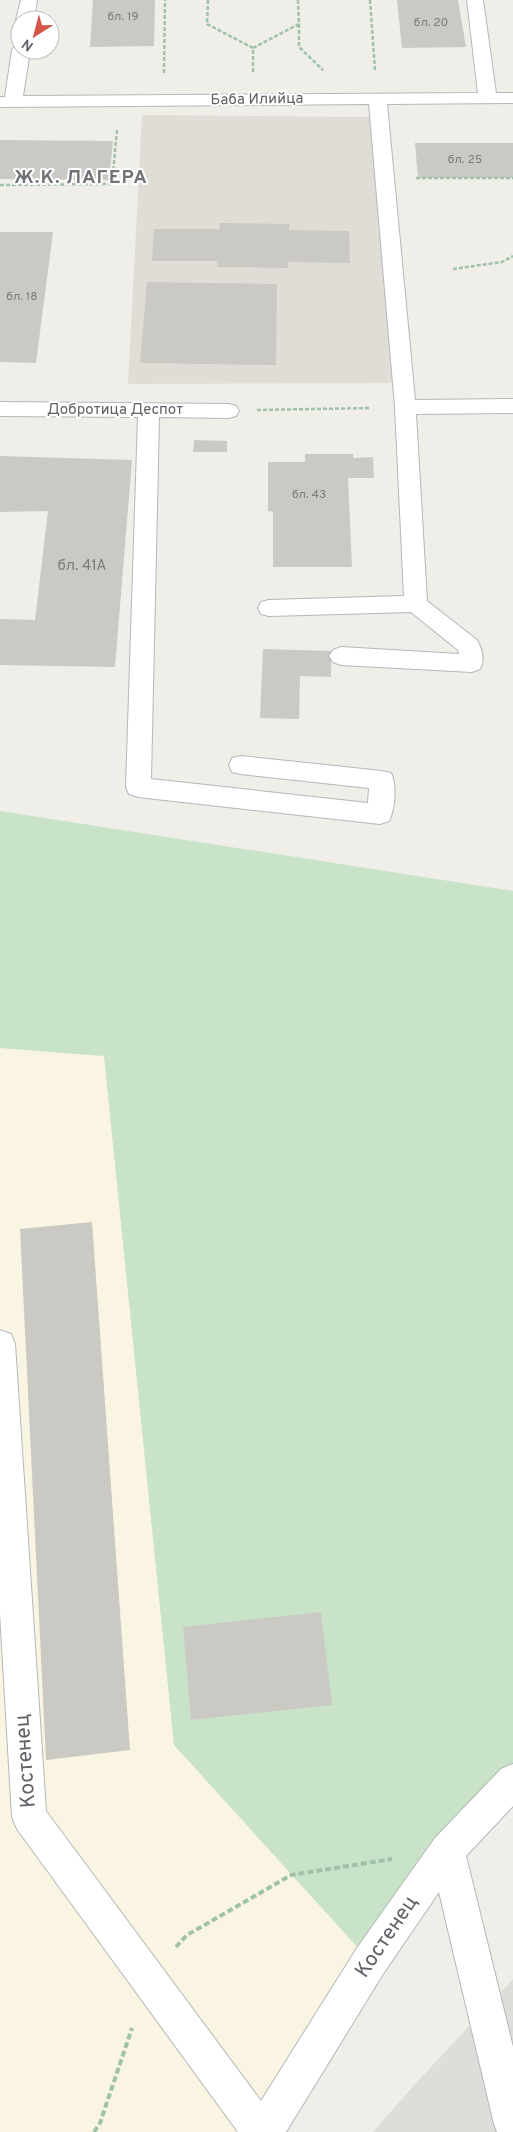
<svg xmlns="http://www.w3.org/2000/svg" width="513" height="2132" font-family="Overpass,sans-serif">
<style>
.commercial{fill:#faf5e2}
.industrial{fill:#deddda}
.education{fill:#dfddd6}
.green{fill:#c8e3c8}
.building{fill:#cbc9c4}
.lines{fill:none;stroke-linecap:round;stroke-linejoin:round}
.minor-casing{stroke:#b5b7bb;stroke-width:2}
.path-far1{stroke:#a1c2aa;stroke-width:2.5;stroke-dasharray:4 2;stroke-linecap:butt}
.path{stroke:#a1c2aa;stroke-width:4;stroke-dasharray:6 3;stroke-linecap:butt}
.minor{fill:#fff;fill-rule:evenodd}
.labels{text-anchor:middle;dominant-baseline:central;stroke-width:4;stroke-linejoin:round;paint-order:stroke}
.far-number-label{font-size:12px;fill:#7a7c7e}
.far-street-label{font-size:15px;fill:#5f6266;stroke:#fff}
.number-label{font-size:15px;fill:#7a7c7e}
.far-district-label{font-size:19px;font-weight:bold;letter-spacing:1px;fill:#707478;stroke:#fff}
.near-street-label{font-size:21px;fill:#5f6266;stroke:#fff}
</style>
<rect width="100%" height="100%" fill="#efeee8"/>
<path class="commercial" d="M0 1048 104 1056 174 1745 370 1961 264 2132H0Z"/>
<path class="industrial" d="M513 1979V2132H373L417 2082Z"/>
<path class="education" d="M142 115 372 117 395 383 128 384Z"/>
<path class="green" d="M0 811 513 891V1781L370 1961 174 1745 104 1056 0 1048Z"/>
<path class="building" d="M93 0H155L154 46 90 47Z
M397 0H458L466 47 402 48Z
M0 140 113 141 109 180 0 179Z
M415 143H513V178H418Z
M220 223 289 224V230L349 231 350 263 288 262V268L217 267 218 261H152L154 229H219Z
M0 232H53L36 363 0 362Z
M147 282 277 284 276 365 140 363Z
M194 440 227 441V452H193Z
M305 454H353V458L373 457 374 478H348L352 567H273V512L268 511V462H305Z
M0 456 132 460 115 667 0 665V619L35 620 48 511 0 512Z
M263 649 331 651V677L300 676 299 719 260 718Z
M92 1222 130 1750 46 1760 20 1229Z
M321 1612 332 1705 191 1720 183 1627Z"/>
<g class="lines">
<g class="minor-casing">
<path id="minor" d="M21 0H37L34 20H20V24L16 20Z
M467 0H483L496 93H513V103L387 104 415 400 513 399V413L416 414 427 601 477 640C482 649 485 660 480 669L472 672 341 665 333 662 329 656 333 650 341 647 459 654 458 650 411 612 269 616 261 614 258 608 261 602 269 600 404 596 395 407 369 104 0 107V97H5L12 50 15 46 20 45V50H30L23 96 478 93Z
M0 402 229 404 236 406 239 411 236 416 229 418 159 417 151 779 368 803 369 788 241 774 232 772 229 765 232 758 241 756 382 771 391 773C397 785 395 809 389 821L380 824 138 797 129 794 126 787 138 417 0 416Z
M0 1330 11 1334 15 1344 46 1811 261 2101 357 1948 435 1838 501 1769 513 1764V1806L466 1856 513 2047V2132H497L494 2124 439 1892 383 1974 286 2132H238L17 1829 12 1817 0 1613Z"/>
</g>
<path class="path-far1" d="M208 0 207 24 253 48V72
M370 0 375 70
M299 24V47L323 70
M253 48 299 24 298 0
M164 73 165 0
M416 178H513
M0 185 112 184 117 130
M453 269 502 262 513 256
M257 410 371 408"/>
<path class="path" d="M176 1947 187 1935 291 1875 392 1859
M94 2132 100 2123 132 2028"/>
<use href="#minor" class="minor"/>
</g>
<g class="labels">
<g class="far-number-label">
<text x="123" y="17">бл. 19</text>
<text x="431" y="23">бл. 20</text>
<text x="465" y="160">бл. 25</text>
<text x="22" y="297">бл. 18</text>
<text x="309" y="495">бл. 43</text>
</g>
<g class="far-street-label">
<text transform="translate(257 100) rotate(-1)">Баба Илийца</text>
<text x="115" y="410">Добротица Деспот</text>
</g>
<g class="number-label">
<text x="82" y="566">бл. 41А</text>
</g>
<g class="far-district-label">
<text x="81" y="178">Ж.К. ЛАГЕРА</text>
</g>
<g class="near-street-label">
<text transform="translate(26 1761) rotate(-94)">Костенец</text>
<text transform="translate(387 1937) rotate(-56)">Костенец</text>
</g>
</g>
<g transform="translate(35 35) rotate(216)"><circle r="24" fill="#ffffff" stroke="#bfc0c2"/>
<path d="M0-4L9 19L0 12L-9 19Z" fill="#d55448"/>
<text y="-8" font-size="14" font-weight="bold" text-anchor="middle" fill="#5f6266">N</text>
</g>
</svg>
